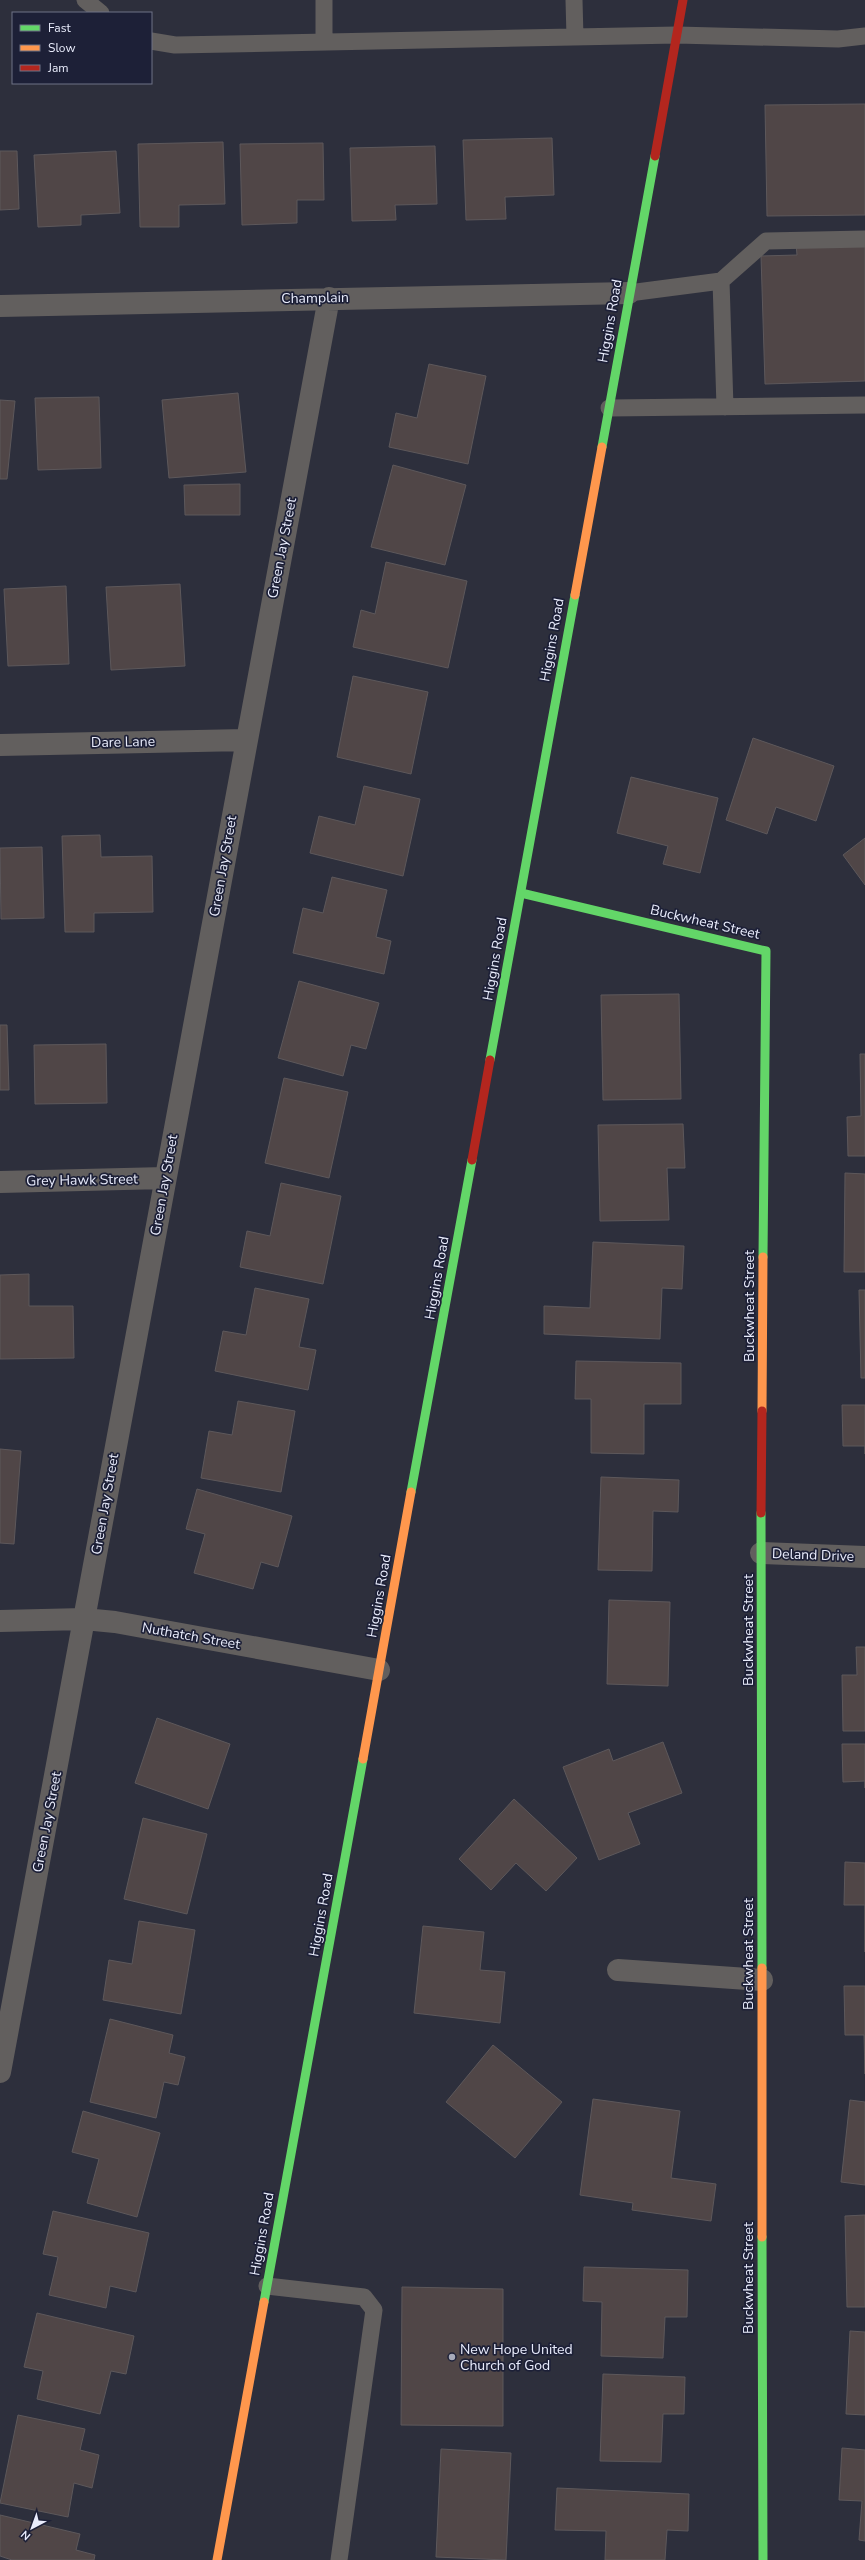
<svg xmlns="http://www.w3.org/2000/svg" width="865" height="2560" font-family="'Nunito Sans',sans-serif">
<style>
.building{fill:#504647;stroke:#5d585b}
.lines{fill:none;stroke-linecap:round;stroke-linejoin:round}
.lane{stroke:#625f5e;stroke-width:17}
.street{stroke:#625f5e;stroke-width:22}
.fast{stroke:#63d668;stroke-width:9}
.slow{stroke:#ff974d;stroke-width:9}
.jam{stroke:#b3261e;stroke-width:9}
.poi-dot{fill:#a7aab9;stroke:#1d2037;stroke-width:1.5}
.labels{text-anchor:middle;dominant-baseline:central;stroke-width:3.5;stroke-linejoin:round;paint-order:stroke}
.street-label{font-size:14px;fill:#e9ecfc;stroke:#1d2037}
.poi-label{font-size:14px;fill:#e9ecfc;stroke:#1d2037;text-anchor:start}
</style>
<rect width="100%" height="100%" fill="#2d2f3c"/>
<path class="building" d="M865 104V215L767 216 765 105Z
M552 138 554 195 505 197 506 219 466 220 463 140Z
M223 142 225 204 179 205V227H140L138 144Z
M323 143 324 200H297V223L242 225 240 144Z
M435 146 437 204 395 205 396 220 352 221 350 148Z
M0 151H17L19 209 0 210Z
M116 151 120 213 81 215V225L38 227 34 155Z
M865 241V381L765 384 761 256 797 255 796 243Z
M429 364 486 376 468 464 389 447 396 413 417 418Z
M238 393 246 472 169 478 162 400Z
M99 397 101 468 38 470 35 398Z
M0 400 15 401 7 479H0Z
M393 465 466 485 445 565 371 547Z
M240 484V515H185L184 485Z
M386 562 467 581 448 668 353 647 361 610 375 614Z
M180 584 185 666 111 670 106 587Z
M66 586 69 664 8 666 4 589Z
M353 676 428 692 411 774 337 757Z
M753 738 834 766 816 821 776 807 767 834 726 820Z
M631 777 718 798 700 873 663 864 668 846 617 833Z
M364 786 420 799 403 876 310 853 319 816 355 825Z
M100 835 101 857 152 856 153 912 94 913V932H65L62 836Z
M865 838V885L843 855Z
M42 847 44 918 1 919 0 848Z
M332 877 387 890 376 937 391 941 384 974 293 953 303 908 323 913Z
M299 981 379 1003 366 1049 351 1045 343 1076 278 1058Z
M679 994 681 1099 603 1100 601 995Z
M0 1025H7L9 1090H0Z
M106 1044 107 1103 35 1104 34 1045Z
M860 1054H865V1156H848L847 1117 861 1116Z
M284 1078 348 1092 329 1178 265 1163Z
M683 1124 685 1168H667L669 1220 600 1221 598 1125Z
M845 1173 865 1174V1272H844Z
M281 1183 341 1196 323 1284 240 1267 247 1231 270 1236Z
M593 1242 684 1246 682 1289 662 1288 660 1339 544 1334V1306L590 1308Z
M29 1274V1306H73L74 1358 0 1359V1275Z
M255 1288 309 1299 299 1347 316 1350 308 1390 215 1371 223 1331 246 1335Z
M859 1290H865V1378H861Z
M576 1361 681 1363V1404H644V1454L591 1453V1399H575Z
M238 1401 295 1411 281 1492 201 1478 209 1431 232 1435Z
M842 1405H865V1454V1446H843Z
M0 1449 21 1451 14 1544 0 1543Z
M601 1477 679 1480 678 1512 653 1511 652 1571 598 1570Z
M197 1489 292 1516 278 1567 261 1562 253 1589 194 1573 205 1534 186 1529Z
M609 1600 670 1602 668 1686 607 1684Z
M856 1647H865V1731H843L842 1675H857Z
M157 1718 230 1744 208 1809 135 1783Z
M663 1742 682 1793 628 1813 640 1844 599 1860 563 1767 609 1749 613 1761Z
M842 1744H865V1788V1781L843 1782Z
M514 1799 577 1858 546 1891 516 1863 491 1890 459 1859Z
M143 1818 207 1834 187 1914 124 1899Z
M845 1862 865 1863V1952V1905H844Z
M139 1921 195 1930 181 2014 103 2000 109 1960 132 1964Z
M423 1926 484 1932 480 1970 505 1972 500 2023 414 2013Z
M844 1986H865V2074L864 2035H845Z
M110 2019 173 2035 169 2053 185 2057 178 2085 164 2082 156 2118 90 2102Z
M493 2045 562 2102 515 2158 446 2102Z
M593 2099 680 2111 671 2178 716 2184 711 2221 632 2210 633 2203 580 2195Z
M850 2100 865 2102V2185L841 2182Z
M83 2111 160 2133 137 2217 87 2203 99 2159 72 2152Z
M53 2211 149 2233 136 2292 110 2286 106 2308 49 2295 58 2257 43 2254Z
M865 2215V2307H847L845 2216Z
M584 2267 688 2270 687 2317H665L663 2358 601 2356 602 2302 583 2301Z
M402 2287 503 2289V2426L401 2425Z
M37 2313 134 2336 126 2374 111 2371 100 2414 37 2399 43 2371 24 2367Z
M850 2331 865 2332V2415L846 2414Z
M603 2374 685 2377 684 2414H663L661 2462 600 2461Z
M18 2415 85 2429 80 2450 99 2455 92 2488 74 2483 68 2517 0 2503Z
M842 2448 865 2450V2541L859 2540 862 2501 839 2500Z
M441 2449 511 2453 506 2560 436 2557Z
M557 2488 689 2494 688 2531 667 2530 665 2560H605L606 2531 555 2530Z
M0 2515 80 2534 76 2550 95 2555 94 2560H12L0 2556Z"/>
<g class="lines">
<path class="lane" d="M85 0 101 13
M324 0V41
M574 0 575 37
M151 41 175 45 677 35 838 39 865 36
M721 281 725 407
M629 293 721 281 766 241 865 239
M609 408 865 405
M267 2286 364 2297 374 2310 339 2560"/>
<path class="street" d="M0 306 629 293
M0 745 246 740
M0 1182 165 1178
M761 1553 865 1557
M0 1621 84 1619 115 1622 379 1670
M618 1970 762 1980
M0 2072 329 298"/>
<path class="fast" d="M602 447 655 156
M521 893 766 951 763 1257
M490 1060 575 595
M411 1492 472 1160
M761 1513 762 1968
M762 2237 763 2560
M264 2302 363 1759"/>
<path class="slow" d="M575 595 602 447
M762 1411 763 1257
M363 1759 411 1492
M762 1968V2237
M217 2560 264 2302"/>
<path class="jam" d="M655 156 683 0
M472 1160 490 1060
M761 1513 762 1411"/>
</g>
<circle class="poi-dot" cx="452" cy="2357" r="4"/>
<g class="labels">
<g class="street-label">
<text transform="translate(315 298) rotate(-1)">Champlain</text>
<text transform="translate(610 321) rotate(-80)">Higgins Road</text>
<text transform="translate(282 548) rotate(-79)">Green Jay Street</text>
<text transform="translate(552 640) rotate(-80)">Higgins Road</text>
<text transform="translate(123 742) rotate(-1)">Dare Lane</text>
<text transform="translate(223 866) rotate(-80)">Green Jay Street</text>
<text transform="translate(705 922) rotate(13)">Buckwheat Street</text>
<text transform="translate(495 959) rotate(-80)">Higgins Road</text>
<text transform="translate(82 1180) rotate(-1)">Grey Hawk Street</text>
<text transform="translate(164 1185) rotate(-80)">Green Jay Street</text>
<text transform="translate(437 1278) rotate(-80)">Higgins Road</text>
<text transform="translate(749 1306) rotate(-90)">Buckwheat Street</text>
<text transform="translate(105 1504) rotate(-80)">Green Jay Street</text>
<text transform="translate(813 1555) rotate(2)">Deland Drive</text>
<text transform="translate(379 1596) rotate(-80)">Higgins Road</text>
<text transform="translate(748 1630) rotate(-90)">Buckwheat Street</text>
<text transform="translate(191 1636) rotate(10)">Nuthatch Street</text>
<text transform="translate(47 1822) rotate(-79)">Green Jay Street</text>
<text transform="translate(321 1915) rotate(-80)">Higgins Road</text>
<text transform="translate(748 1954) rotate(-90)">Buckwheat Street</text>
<text transform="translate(262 2234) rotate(-80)">Higgins Road</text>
<text transform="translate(748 2278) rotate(-90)">Buckwheat Street</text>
</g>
<g class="poi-label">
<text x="460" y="2349">New Hope United<tspan x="460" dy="16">Church of God</tspan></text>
</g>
</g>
<rect x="12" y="12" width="140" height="72" fill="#1d2037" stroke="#6f7286"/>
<rect x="20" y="25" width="20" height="6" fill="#63d668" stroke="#6f7286"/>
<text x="48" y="32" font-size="12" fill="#e9ecfc">Fast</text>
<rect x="20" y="45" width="20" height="6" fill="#ff974d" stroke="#6f7286"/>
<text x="48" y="52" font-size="12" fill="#e9ecfc">Slow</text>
<rect x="20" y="65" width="20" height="6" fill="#b3261e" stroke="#6f7286"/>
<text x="48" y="72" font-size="12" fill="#e9ecfc">Jam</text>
<g transform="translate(32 2528) rotate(221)" stroke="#1d2037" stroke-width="3" paint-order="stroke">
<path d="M0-3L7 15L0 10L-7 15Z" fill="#e9ecfc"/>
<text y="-6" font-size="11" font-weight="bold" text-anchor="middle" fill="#e9ecfc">N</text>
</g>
</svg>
